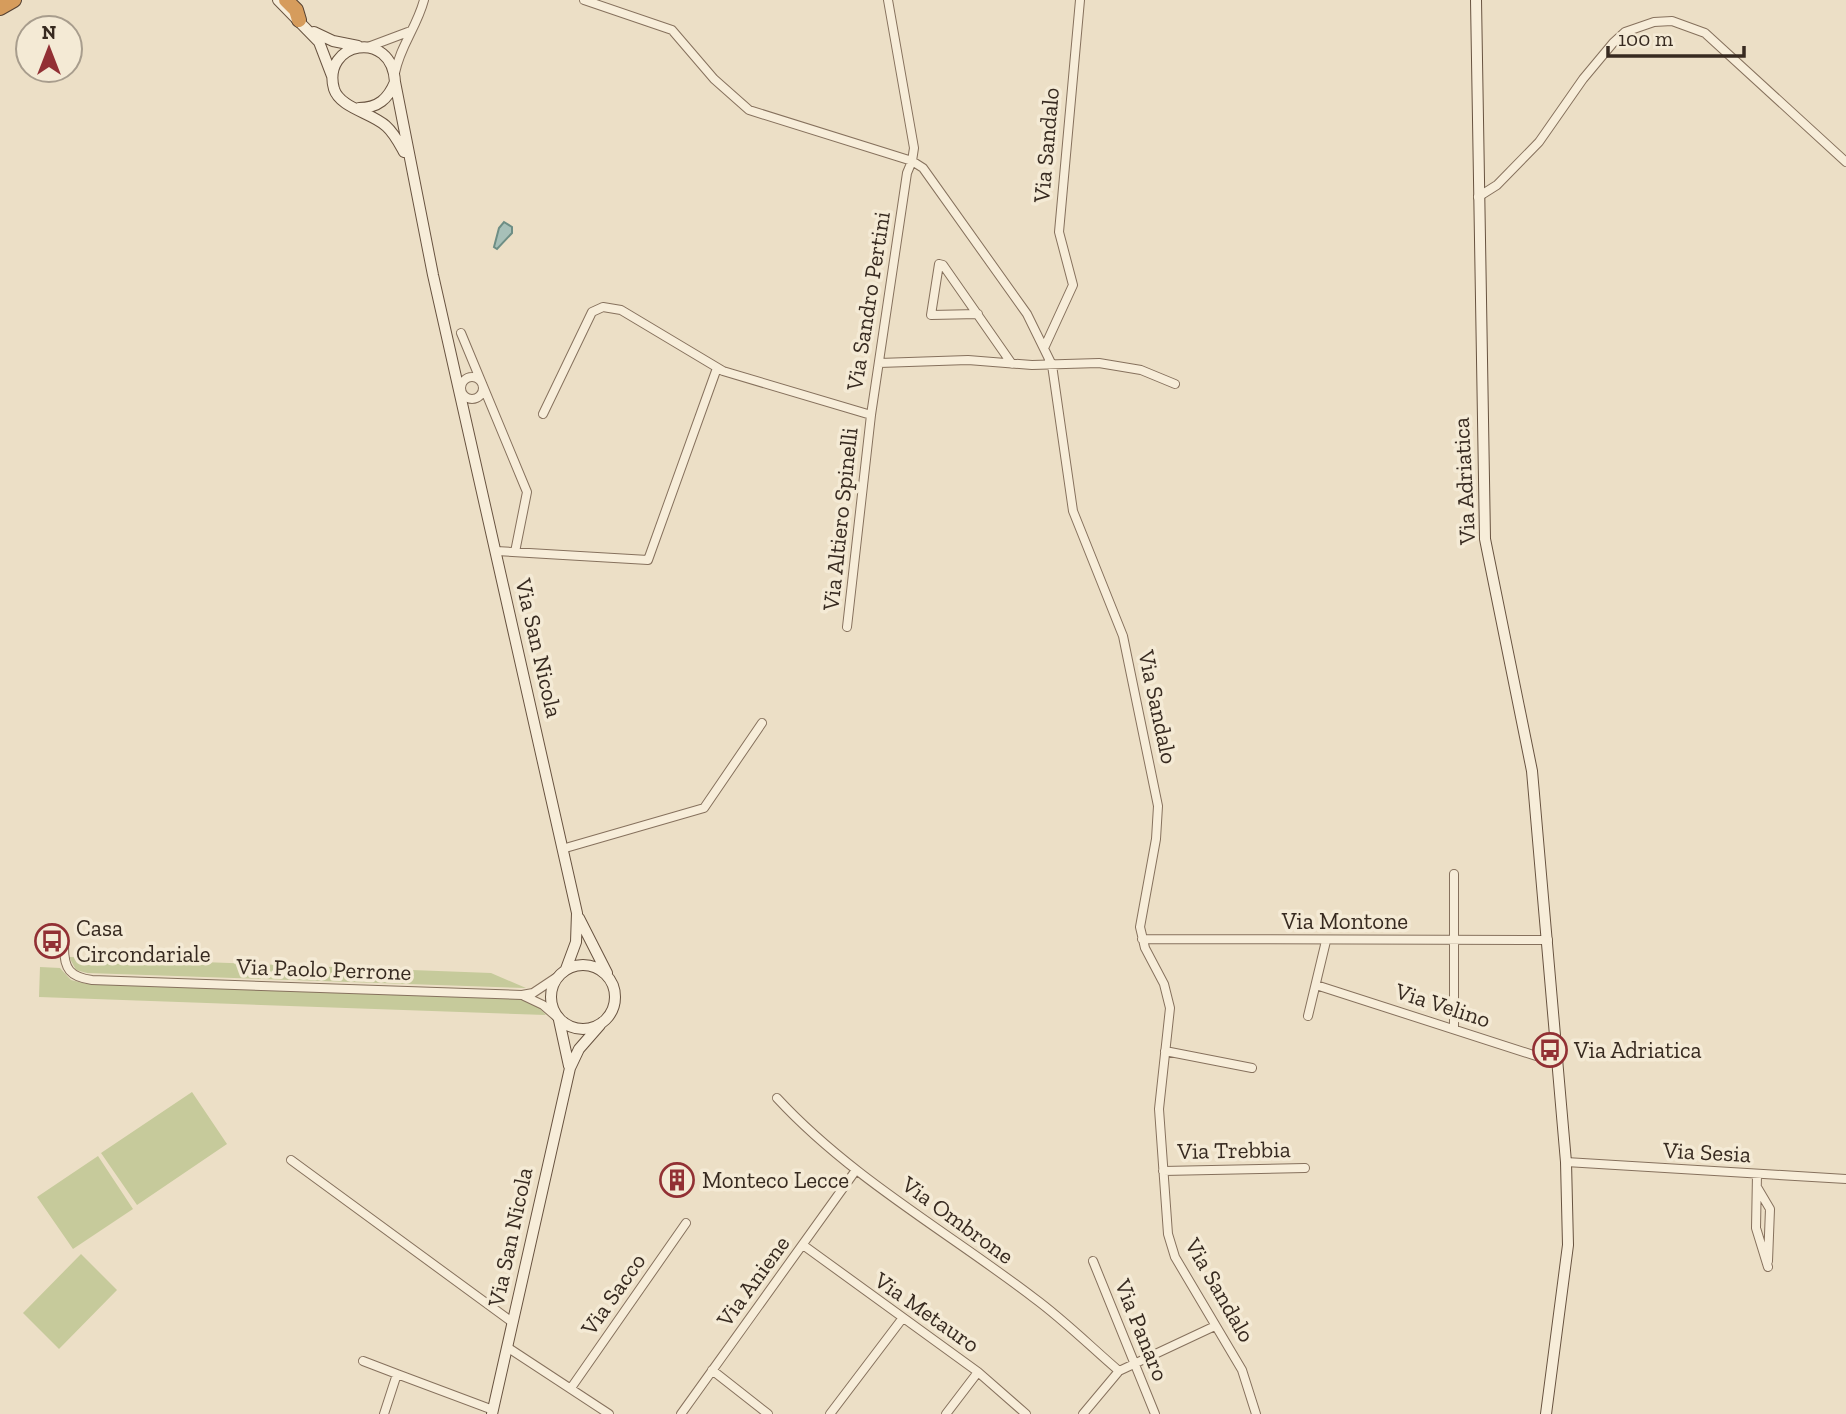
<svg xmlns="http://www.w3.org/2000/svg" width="1846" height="1414" font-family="'Zilla Slab',serif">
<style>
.green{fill:#c6ca9b}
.water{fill:#a7c0b8;stroke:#6e8e85;stroke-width:2}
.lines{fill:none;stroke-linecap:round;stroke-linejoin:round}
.street-casing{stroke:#86715d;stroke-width:10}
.secondary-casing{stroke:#685340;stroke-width:12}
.highway-casing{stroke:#544031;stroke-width:16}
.street{stroke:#f7edd9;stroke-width:8}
.secondary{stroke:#f7edd9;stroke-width:10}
.highway{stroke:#d69c5c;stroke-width:14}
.labels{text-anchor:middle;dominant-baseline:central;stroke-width:7;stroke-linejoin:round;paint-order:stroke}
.street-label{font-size:23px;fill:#372a20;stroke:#f4ead5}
.poi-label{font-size:23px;fill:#372a20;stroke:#f4ead5;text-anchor:start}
</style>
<rect width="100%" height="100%" fill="#ecdfc6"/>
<path class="green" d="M69 957 491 973 526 988 87 973 76 970Z
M40 967 60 968 71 980 87 984 520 999 534 1002 546 1015 39 997Z
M192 1092 227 1144 137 1205 101 1153Z
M98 1156 133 1209 73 1249 37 1197Z
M81 1254 117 1290 59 1349 23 1313Z"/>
<path class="water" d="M504 222 512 227V233L497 249 494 247 499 228Z"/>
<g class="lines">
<g class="street-casing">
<path id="street" d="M888 0 914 148 912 161 923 168 1027 314 1052 365 1073 511 1123 636 1158 806 1156 839 1140 927 1145 948 1164 984 1170 1008 1159 1109 1168 1234 1175 1257 1242 1370 1256 1414
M368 47 408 32
M395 73C400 46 417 27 424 0
M1478 197 1497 185 1539 142 1583 79 1613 43 1625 32 1654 22 1672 21 1705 33 1846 162
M978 314 931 315 939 264 943 265 1012 364
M461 333 527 492 515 552
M1045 346 1073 285 1059 232 1080 0
M879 363 968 360 1032 365 1099 363 1141 370 1175 384
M461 388a11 11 0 1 1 22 0a11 11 0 1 1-22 0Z
M543 414 592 312 603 307 621 310 723 371 871 415 907 173 912 161 749 110 714 79 672 30 584 0
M496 551 648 560 717 368
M847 627 871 415
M562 849 704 808 762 723
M1454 874V1029
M1142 939 1548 940
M64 947C64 969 70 977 92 980L522 995 533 993 557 977
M1316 985 1558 1063
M524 996 543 1005 558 1018
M1308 1016 1326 941
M1165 1051 1252 1068
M777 1098C851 1178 948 1232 1034 1298 1064 1320 1091 1347 1119 1371
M291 1160 512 1322
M1566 1162 1846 1179
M1163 1171 1305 1168
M1757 1174 1756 1228 1768 1267
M1757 1187 1770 1209 1768 1261
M803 1245 978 1372 1026 1414
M1093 1261 1155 1414
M507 1347 609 1414
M363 1361 397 1374
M712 1370 768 1414
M571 1388 686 1223
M384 1414 397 1374 493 1410
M681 1414 856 1170
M830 1414 902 1319
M946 1414 978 1372
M1083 1414 1119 1371 1215 1326"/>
</g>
<g class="secondary-casing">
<path id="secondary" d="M278 0 319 42 332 76
M1476 0 1485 539 1532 771 1566 1162 1568 1245 1546 1414
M314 32 333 41 358 46
M395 82 433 275 577 913 576 942 566 969
M359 108C378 108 388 99 395 82 392 28 321 42 334 89 340 108 372 113 386 126 394 133 399 143 404 152
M579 918 607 973
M551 997a32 32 0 1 1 64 0a32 32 0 1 1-64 0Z
M559 1020 569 1066
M492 1414 570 1068 579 1049 600 1025"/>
</g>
<g class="highway-casing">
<path id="highway" d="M286 0 296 10 299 20
M0 8 14 0"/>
</g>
<use href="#street" class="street"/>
<use href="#secondary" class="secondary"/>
<use href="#highway" class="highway"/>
</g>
<defs>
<g id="bus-ring" transform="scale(1.75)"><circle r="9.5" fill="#f4ead5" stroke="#923034" stroke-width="1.5"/><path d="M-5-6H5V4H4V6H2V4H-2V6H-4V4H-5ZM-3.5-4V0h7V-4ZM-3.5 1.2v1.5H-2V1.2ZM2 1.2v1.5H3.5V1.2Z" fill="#923034"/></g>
<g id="building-ring" transform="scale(1.75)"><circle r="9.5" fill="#f4ead5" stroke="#923034" stroke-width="1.5"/><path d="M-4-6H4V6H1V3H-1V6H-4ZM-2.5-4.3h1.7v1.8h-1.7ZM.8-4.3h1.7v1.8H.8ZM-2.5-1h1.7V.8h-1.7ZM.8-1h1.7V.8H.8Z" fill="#923034"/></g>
</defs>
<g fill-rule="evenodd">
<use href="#bus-ring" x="52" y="941"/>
<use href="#bus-ring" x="1550" y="1050"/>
<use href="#building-ring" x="677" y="1180"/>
</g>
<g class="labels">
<g class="street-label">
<text transform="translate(1046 145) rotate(-85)">Via Sandalo</text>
<text transform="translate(868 301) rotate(-81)">Via Sandro Pertini</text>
<text transform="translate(1464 481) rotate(-93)">Via Adriatica</text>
<text transform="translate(840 519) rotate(-84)">Via Altiero Spinelli</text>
<text transform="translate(539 648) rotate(77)">Via San Nicola</text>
<text transform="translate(1158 707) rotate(78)">Via Sandalo</text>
<text x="1345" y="921">Via Montone</text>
<text transform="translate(324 969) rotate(2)">Via Paolo Perrone</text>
<text transform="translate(1443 1005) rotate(18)">Via Velino</text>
<text transform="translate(1234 1150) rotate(-1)">Via Trebbia</text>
<text transform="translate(1707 1152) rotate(3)">Via Sesia</text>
<text transform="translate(958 1220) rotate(36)">Via Ombrone</text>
<text transform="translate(510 1237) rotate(-78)">Via San Nicola</text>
<text transform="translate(753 1281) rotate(-54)">Via Aniene</text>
<text transform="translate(1220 1290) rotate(60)">Via Sandalo</text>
<text transform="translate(613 1294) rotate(-55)">Via Sacco</text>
<text transform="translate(927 1312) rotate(35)">Via Metauro</text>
<text transform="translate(1142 1330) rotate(68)">Via Panaro</text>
</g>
<g class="poi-label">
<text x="76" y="928">Casa<tspan x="76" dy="26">Circondariale</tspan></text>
<text x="1574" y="1050">Via Adriatica</text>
<text x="702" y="1180">Monteco Lecce</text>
</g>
</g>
<g transform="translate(49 49)"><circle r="33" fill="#f4ead5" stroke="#a89d8d" stroke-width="2"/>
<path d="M0-5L12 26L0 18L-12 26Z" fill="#923034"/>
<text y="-10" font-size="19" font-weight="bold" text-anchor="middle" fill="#372a20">N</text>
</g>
<path d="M1608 46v10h136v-10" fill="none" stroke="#372a20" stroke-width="3.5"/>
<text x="1618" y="46" font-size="21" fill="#372a20" stroke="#f4ead5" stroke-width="5" paint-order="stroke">100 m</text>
</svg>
